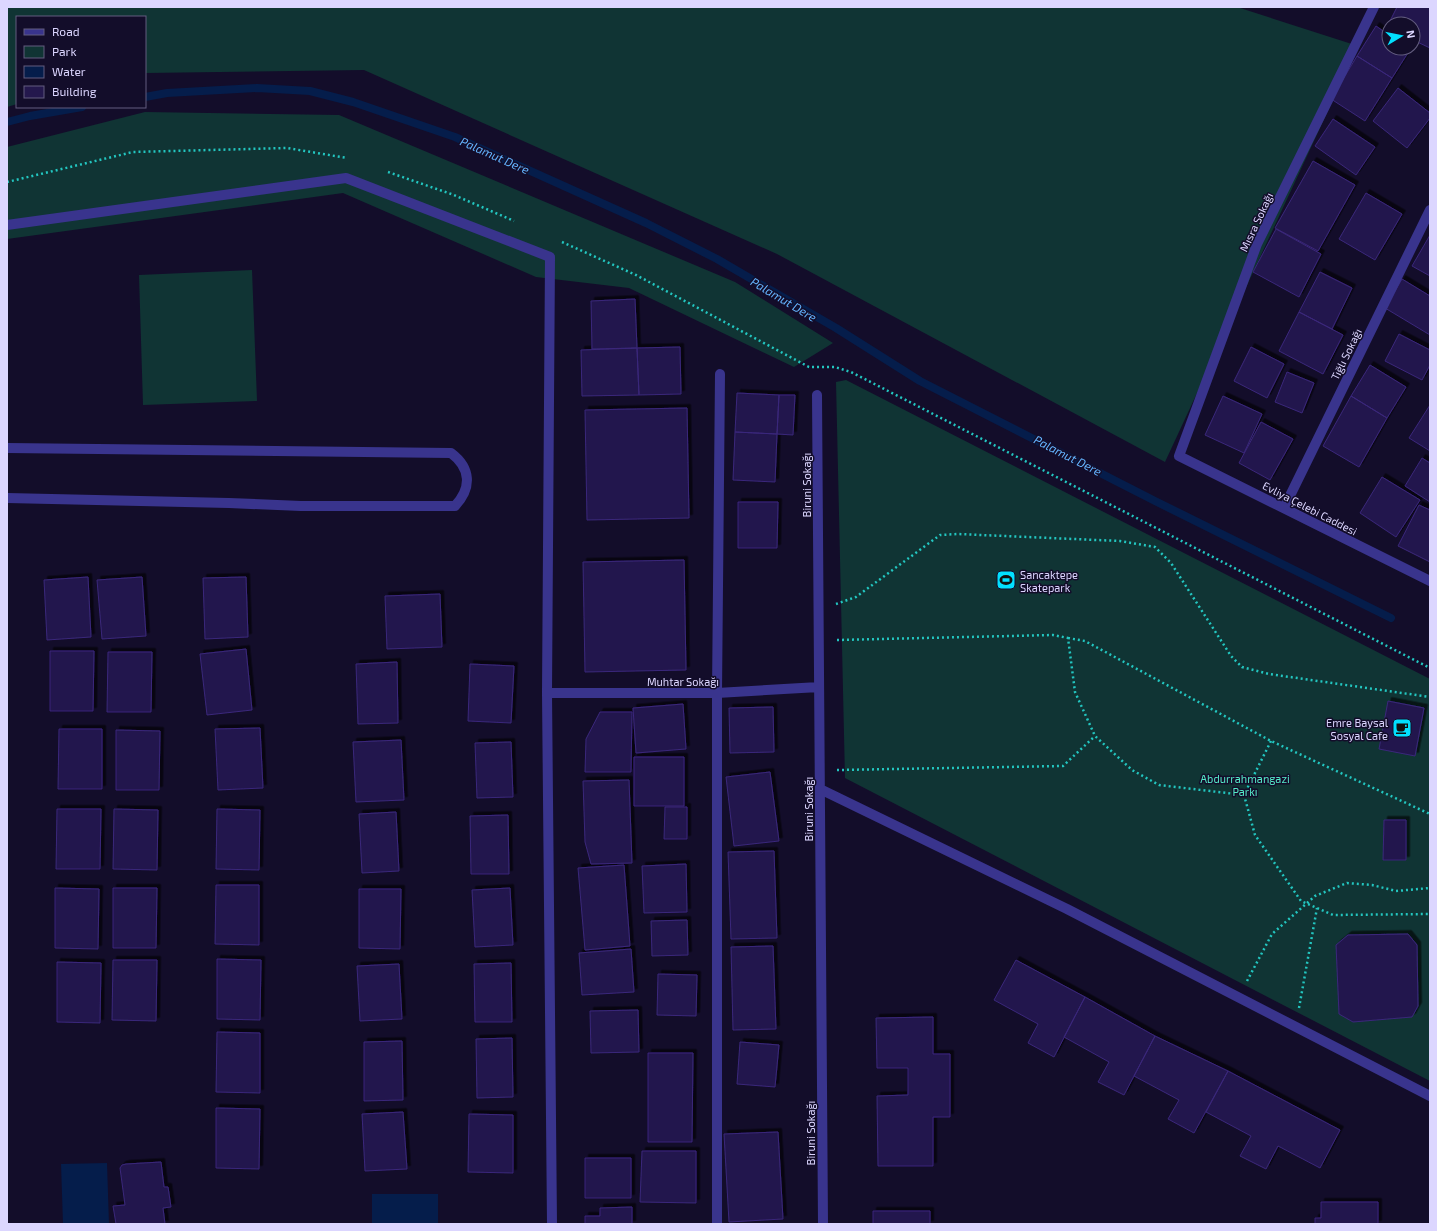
<svg xmlns="http://www.w3.org/2000/svg" width="1437" height="1231" font-family="'Exo 2',sans-serif">
<style>
.green{fill:#103434}
.water{fill:#051d4b}
.lines{fill:none;stroke-linecap:round;stroke-linejoin:round}
.stream{stroke:#051d4b;stroke-width:8}
.building{fill:#24184d;stroke:#3a277b;filter:url(#shadow)}
.path{stroke:#23c6c0;stroke-width:2.5;stroke-dasharray:2 3;stroke-linecap:butt}
.minor{stroke:#39348d;stroke-width:10}
.labels{text-anchor:middle;dominant-baseline:central;stroke-width:3;stroke-linejoin:round;paint-order:stroke}
.street-label{font-size:11px;fill:#dcd6ff;stroke:#130d2a}
.poi-label{font-size:11px;fill:#dcd6ff;stroke:#130d2a;text-anchor:start}
.park-label{font-size:11px;fill:#55ecca;stroke:#130d2a}
.water-label{font-size:12px;font-style:italic;fill:#64b4ff;stroke:#130d2a}
</style>
<defs>
<filter id="shadow"><feDropShadow dx="3.5" dy="-3.5" stdDeviation="0" flood-color="#0009"/></filter>
</defs>
<rect width="100%" height="100%" fill="#130d2a"/>
<path class="green" d="M7 7H1237L1358 46 1165 462 777 254 364 70 145 73V17H17V104L7 107Z
M145 112 339 115 735 282 833 343 794 367 629 288 536 277 343 193 7 239V147Z
M252 270 257 401 143 405 139 275Z
M846 380 1430 679V1081L845 778 836 382Z"/>
<path class="water" d="M107 1163 109 1224H63L61 1164Z
M372 1194H438V1224H372Z"/>
<g class="lines">
<path class="stream" d="M145 97 167 93 257 88 310 91 353 102 455 137 646 223 717 259 836 328 920 381 1155 501 1391 618
M7 122 30 116 82 107"/>
</g>
<path class="building" d="M1397 7H1430V48L1413 40V24H1389V28L1387 27Z
M1376 26 1389 35V48H1411L1392 78 1357 56Z
M1357 56 1392 78 1365 121 1331 99Z
M1398 88 1430 113V118L1407 148 1373 121Z
M1333 119 1375 147 1356 175 1315 146Z
M1313 161 1355 185 1318 251 1275 228Z
M1366 193 1402 214 1375 260 1339 239Z
M1276 229 1321 254 1299 297 1253 272Z
M1430 235V276L1412 266Z
M1320 272 1352 288 1332 329 1299 312Z
M1402 279 1430 296V335L1385 308Z
M635 299 637 348 592 349 591 301Z
M1299 312 1343 335 1323 374 1279 351Z
M1399 334 1430 350V365L1422 380 1385 361Z
M680 347 681 394 639 395 637 348Z
M1251 347 1284 364 1267 398 1234 381Z
M637 348 639 395 582 396 581 350Z
M1370 365 1406 387 1387 418 1351 396Z
M1287 372 1314 383 1302 413 1275 402Z
M737 393 779 395 777 434 735 432Z
M779 395H795L793 435 777 434Z
M1223 396 1262 414 1244 453 1205 435Z
M1351 396 1387 418 1359 467 1323 446Z
M1430 405V451L1409 438Z
M687 408 689 518 587 520 585 410Z
M1261 422 1293 439 1270 480 1239 463Z
M735 432 777 434 775 482 733 480Z
M1422 458 1430 463V502L1405 486Z
M1382 477 1420 500 1396 537 1360 513Z
M738 502H778L777 548H738Z
M1419 505 1430 510V562L1398 546Z
M684 560 686 670 585 672 583 562Z
M88 577 91 637 47 640 44 580Z
M142 577 146 636 102 639 97 580Z
M246 577 248 637 205 639 203 578Z
M440 594 442 647 387 649 385 596Z
M246 649 252 710 207 715 200 654Z
M50 651H94L93 711H50Z
M108 652H152L151 712H107Z
M397 662 398 723 358 724 356 664Z
M470 664 514 666 511 723 468 721Z
M1388 701 1424 708 1415 756 1379 749Z
M683 704 686 749 636 753 633 708Z
M773 707 774 752 730 753 729 708Z
M600 712H632L631 772H585L586 739Z
M260 728 263 788 218 790 215 729Z
M59 729H102V789H58Z
M116 730 160 731 159 790H116Z
M401 740 404 800 356 802 353 742Z
M511 742 513 797 477 798 475 743Z
M634 757H684V806H634Z
M770 772 779 841 734 846 726 777Z
M629 780 632 863 591 864 585 842 583 781Z
M665 807H687V839H664Z
M57 809H101L100 869H56Z
M114 809 158 810 157 870 113 869Z
M217 809 260 810 259 870 216 869Z
M396 812 399 871 362 873 359 814Z
M508 815 509 874H471L470 816Z
M1384 820H1406V860H1383Z
M774 851 777 938 731 939 728 852Z
M686 864 687 912 644 913 642 866Z
M624 865 630 946 585 950 578 868Z
M216 885H259V945L215 944Z
M55 888 99 889 98 949 55 948Z
M113 888H157L156 948H113Z
M510 888 513 945 475 947 472 890Z
M359 889H401L400 949 359 948Z
M687 920 688 955 652 956 651 921Z
M1408 934 1417 945 1418 1006 1412 1017 1353 1022 1339 1014 1336 945 1348 935Z
M773 946 776 1029 733 1030 731 947Z
M631 949 634 992 582 995 579 953Z
M217 959 261 960 260 1020 217 1019Z
M113 960H157L156 1021 112 1020Z
M1016 960 1085 997 1054 1057 1028 1043 1038 1024 994 1000Z
M57 962 101 963 100 1023 57 1022Z
M511 963 512 1022H475L474 964Z
M399 964 402 1019 360 1021 357 966Z
M658 974 697 975 696 1016 657 1015Z
M1085 997 1155 1036 1124 1095 1098 1082 1109 1062 1064 1037Z
M638 1010 639 1052 591 1053 590 1011Z
M933 1017V1054H950V1117H933V1166H878L877 1096 908 1095V1068H877L876 1018Z
M217 1032 260 1033V1093L216 1092Z
M1155 1036 1228 1071 1194 1133 1168 1119 1179 1100 1134 1076Z
M512 1038 513 1097 477 1098 476 1039Z
M402 1041 403 1100 364 1101V1042Z
M740 1042 779 1045 775 1087 737 1084Z
M648 1053H693L692 1142H648Z
M1228 1071 1340 1130 1320 1168 1278 1146 1266 1169 1240 1156 1251 1136 1206 1112Z
M216 1108 260 1109 259 1169 216 1168Z
M403 1112 407 1169 365 1171 362 1114Z
M469 1114 513 1115V1173L468 1172Z
M778 1132 783 1219 729 1222 724 1134Z
M642 1151H696V1203L640 1202Z
M585 1158H631V1198H585Z
M161 1162 164 1187H168L171 1207 163 1208 165 1224H116L113 1206 125 1205 120 1168 122 1165 126 1164Z
M1321 1202H1378V1224H1315V1218H1321Z
M632 1207V1224H585V1216H600V1208Z
M873 1211H930V1224H873Z"/>
<g class="lines">
<path class="path" d="M388 172 454 195 514 221
M7 182 133 152 287 148 347 158
M562 242 636 275 809 367H835L851 372 1430 668
M836 604 856 597 940 535 958 534 1120 541 1155 547 1171 563 1231 656 1242 667 1269 674 1430 697
M1068 638 1085 641 1271 741 1430 814
M837 640 1053 635 1068 638 1075 692 1095 736 1132 770 1159 785 1244 795
M1271 741 1244 795 1255 835 1301 901 1333 915 1430 914
M837 770 1063 766 1095 736
M1247 981 1272 934 1315 896 1347 883 1372 885 1396 891 1430 888
M1299 1008 1317 908"/>
<path class="minor" d="M1374 7 1257 244 1179 456 1430 581
M7 225 346 178 550 257 547 693 552 1224
M817 395 823 1224
M7 448 451 453C471 468 472 488 455 506H301L229 503 7 498
M1284 508 1430 210
M547 693H717L819 687
M820 789 1067 909 1430 1096
M717 1224V693L720 374"/>
</g>
<defs>
<g id="stadium-square" transform="scale(1)"><rect x="-9" y="-9" width="18" height="18" rx="4" fill="#02e0ff" stroke="#130d2a"/><path d="M0-5a6.5 5 0 1 0 0 10a6.5 5 0 1 0 0-10ZM-3.5-1.8h7v3.6h-7Z" fill="#111"/></g>
<g id="cafe-square" transform="scale(1)"><rect x="-9" y="-9" width="18" height="18" rx="4" fill="#02e0ff" stroke="#130d2a"/><path d="M-5.5-4.5H6V0H3Q3 3.5 0 3.5H-2.5Q-5.5 3.5-5.5 0ZM3-3.2v2h1.7v-2ZM-6 4.5H4V6H-6Z" fill="#111"/></g>
</defs>
<g fill-rule="evenodd">
<use href="#stadium-square" x="1006" y="580"/>
<use href="#cafe-square" x="1402" y="728"/>
</g>
<g class="labels">
<g class="street-label">
<text transform="translate(1256 222) rotate(-65)">Mısra Sokağı</text>
<text transform="translate(1346 354) rotate(-64)">Tığlı Sokağı</text>
<text transform="translate(806 485) rotate(-90)">Biruni Sokağı</text>
<text transform="translate(1310 508) rotate(27)">Evliya Çelebi Caddesi</text>
<text x="683" y="681">Muhtar Sokağı</text>
<text transform="translate(808 809) rotate(-90)">Biruni Sokağı</text>
<text transform="translate(810 1133) rotate(-90)">Biruni Sokağı</text>
</g>
<g class="poi-label">
<text x="1020" y="574">Sancaktepe<tspan x="1020" dy="13">Skatepark</tspan></text>
<text x="1388" y="722" text-anchor="end">Emre Baysal<tspan x="1388" dy="13">Sosyal Cafe</tspan></text>
</g>
<g class="park-label">
<text x="1245" y="778">Abdurrahmangazi<tspan x="1245" dy="13">Parkı</tspan></text>
</g>
<g class="water-label">
<text transform="translate(495 155) rotate(24)">Palamut Dere</text>
<text transform="translate(784 299) rotate(31)">Palamut Dere</text>
<text transform="translate(1068 455) rotate(27)">Palamut Dere</text>
</g>
</g>
<rect width="1437" height="1231" fill="none" stroke="#dcd6ff" stroke-width="16"/>
<rect x="16" y="16" width="130" height="92" fill="#130d2a" stroke="#635d7f"/>
<rect x="24" y="29" width="20" height="6" fill="#39348d" stroke="#635d7f"/>
<text x="52" y="36" font-size="12" fill="#dcd6ff">Road</text>
<rect x="24" y="46" width="20" height="12" fill="#103434" stroke="#635d7f"/>
<text x="52" y="56" font-size="12" fill="#dcd6ff">Park</text>
<rect x="24" y="66" width="20" height="12" fill="#051d4b" stroke="#635d7f"/>
<text x="52" y="76" font-size="12" fill="#dcd6ff">Water</text>
<rect x="24" y="86" width="20" height="12" fill="#24184d" stroke="#635d7f"/>
<text x="52" y="96" font-size="12" fill="#dcd6ff">Building</text>
<g transform="translate(1401 36) rotate(80)"><circle r="19" fill="#130d2a" stroke="#635d7f"/>
<path d="M0-3L7 15L0 10L-7 15Z" fill="#02e0ff"/>
<text y="-6" font-size="11" font-weight="bold" text-anchor="middle" fill="#dcd6ff">N</text>
</g>
</svg>
